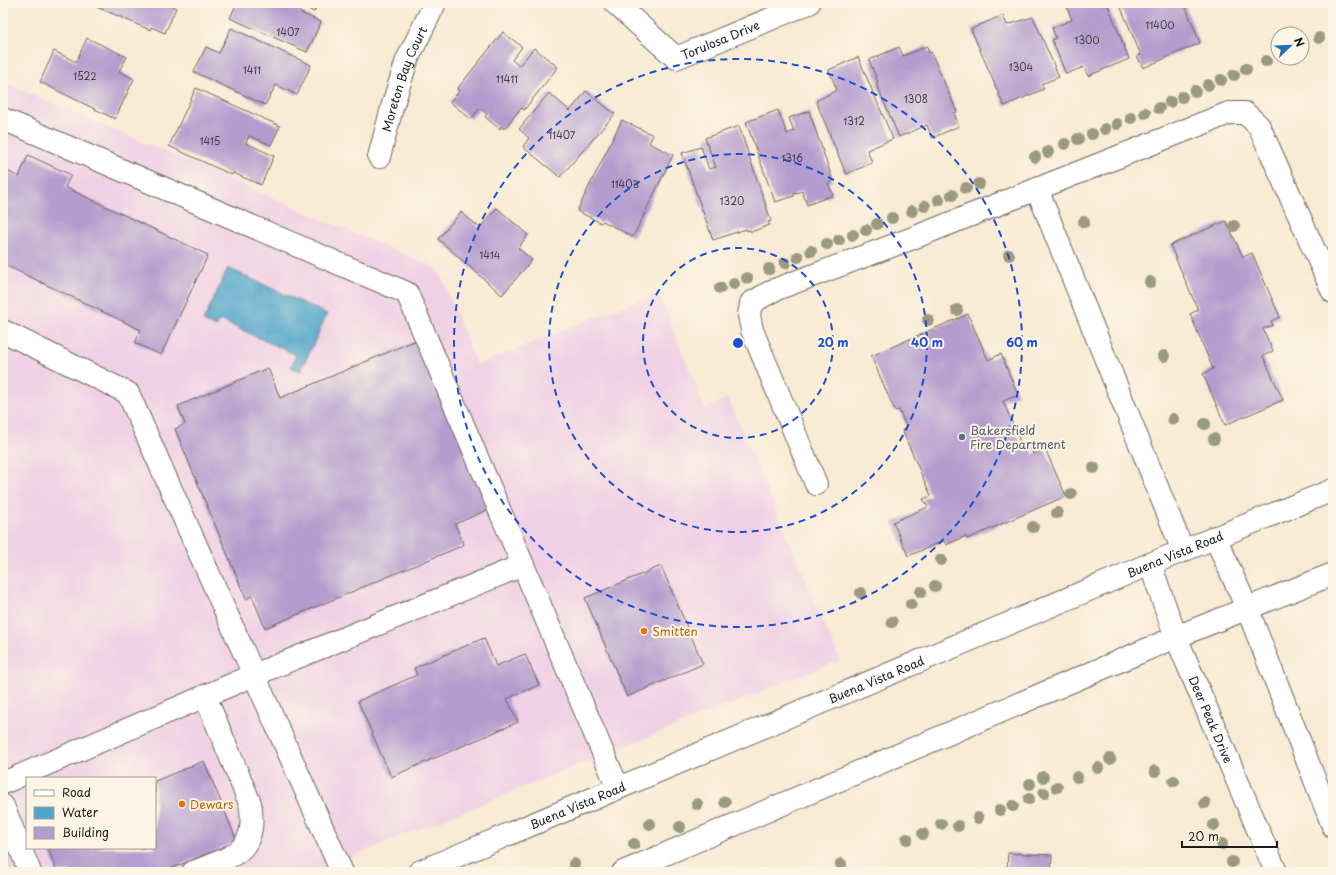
<svg xmlns="http://www.w3.org/2000/svg" width="1336" height="875" font-family="'Playpen Sans',sans-serif">
<style>
.built{fill:#f0d0e5;fill-rule:evenodd}
.water{fill:#4fa4cb;stroke:#366074}
.building{fill:#b49dce}
.lines{fill:none;stroke-linecap:round;stroke-linejoin:round}
.minor-casing{stroke:#69645c;stroke-width:24}
.major-casing{stroke:#69645c;stroke-width:24}
.minor{stroke:#fff;stroke-width:22}
.major{stroke:#fff;stroke-width:22}
.tree{fill:#999a7f}
.ring{fill:none;stroke:#1d4ed8;stroke-width:2;stroke-dasharray:7 5}
.service-dot{fill:#5c6f8a;stroke:#fcf5e5;stroke-width:1.5}
.food-dot{fill:#e8710a;stroke:#fcf5e5;stroke-width:1.5}
.labels{text-anchor:middle;dominant-baseline:central;stroke-width:4;stroke-linejoin:round;paint-order:stroke}
.number-label{font-size:10px;fill:#423c48}
.street-label{font-size:12px;fill:#1c1c1c;stroke:#fcf5e5}
.service-label{font-size:12px;fill:#4e5e75;stroke:#fcf5e5;text-anchor:start}
.food-label{font-size:12px;fill:#c56008;stroke:#fcf5e5;text-anchor:start}
.centre{fill:#1d4ed8;stroke:#fcf5e5;stroke-width:2}
.ring-label{font-size:12px;text-anchor:middle;font-weight:bold;fill:#1d4ed8;stroke:#fcf5e5;stroke-width:4;stroke-linejoin:round;paint-order:stroke}
</style>
<rect width="100%" height="100%" fill="#fcf5e5"/>
<filter id="ink" filterUnits="userSpaceOnUse"><feTurbulence type="fractalNoise" baseFrequency=".025" numOctaves="2"/><feDisplacementMap in="SourceGraphic" scale="8" xChannelSelector="R" yChannelSelector="G"/><feConvolveMatrix kernelMatrix="1 2 1 2 8 2 1 2 1" color-interpolation-filters="sRGB"/></filter>
<filter id="wash" filterUnits="userSpaceOnUse"><feTurbulence type="fractalNoise" baseFrequency=".012" numOctaves="4" result="noise"/><feDisplacementMap in="SourceGraphic" scale="16" xChannelSelector="R" yChannelSelector="G"/><feGaussianBlur stdDeviation="0.9" result="paint"/><feColorMatrix in="noise" values="0 0 0 0 0 0 0 0 0 0 0 0 0 0 0 0 0 1.4 0 .05"/><feComposite in="paint" operator="in"/></filter>
<g filter="url(#wash)">
<rect width="100%" height="100%" fill="#f8ead3"/>
<path class="built" d="M3 82 438 269 477 365 658 292 705 408 728 398 840 660 313 872H3ZM27 778H155V848H27Z"/>
<path class="water" d="M228 268 327 314 301 371 291 367 296 355 220 320 216 327 203 321Z"/>
<g id="blocks">
<path class="building" d="M88 3H165L176 8 165 33 151 27 150 30Z
M237 3H318L314 12 302 6 299 12 321 22 307 52 230 18Z
M1069 3H1107L1129 59 1088 76 1084 67 1066 74 1052 40 1056 38 1052 28 1072 20 1067 7 1070 5Z
M1119 3H1184L1200 43 1143 68 1137 56 1141 55Z
M1003 15 1007 25 1033 17 1059 77 1041 84 1044 89 1004 106 971 29Z
M231 28 311 65 297 95 276 85 265 105 194 72 206 47 219 53Z
M503 32 522 47 512 60 519 66 534 48 558 67 524 110 521 108 504 129 501 126 500 129 485 117 487 114 480 108 471 119 450 102 459 91 457 89Z
M87 38 127 57 119 71 134 79 115 119 40 82 54 51 76 62Z
M927 46 929 53 931 52 957 112 954 113 959 126 932 138 927 125 899 137 876 83 878 82 869 60 899 47 903 56Z
M858 57 893 139 867 150 872 163 846 174 816 101 837 90 829 70Z
M196 88 280 126 271 145 249 136 246 143 274 156 261 185 233 173 232 175 169 146Z
M586 91 615 114 560 177 523 147 529 138 519 129 549 93 570 111Z
M778 110 787 134 794 131 789 118 809 111 833 181 828 183 833 195 807 205 802 191 794 194V196L775 202 746 122Z
M622 120 653 135 649 143 673 155 633 237 603 221 601 223 577 211Z
M739 126 771 221 768 222 770 225 751 232 750 230 747 231 746 229 713 240 682 153 701 147 709 169 716 167 705 138Z
M28 155 71 175 65 187 208 255 161 355 135 343 141 330 3 264V169L19 177Z
M497 208 528 235 518 248 532 260 502 295 438 239 461 212 480 228Z
M1226 221 1243 257 1252 253 1280 317 1271 321 1273 325 1263 329 1273 351 1263 356 1283 400 1225 425 1203 374 1213 369 1190 314 1198 310 1170 245Z
M968 314 988 360 1001 354 1018 395 1003 401 1022 446 1029 443 1033 454 1045 449 1066 496 967 539 966 536 946 545 944 541 908 556 893 522 928 507 923 499 931 496 902 430 907 428 899 410 895 411 871 356Z
M419 339 490 509 455 524 464 545 265 628 252 596 246 599 175 429 185 424 178 406 268 368 280 398Z
M661 566 703 664 627 697 585 598Z
M484 638 496 666 525 654 539 685 507 699 518 722 391 777 358 701 417 675 414 668Z
M204 761 237 841 163 872H57L48 848H155V781Z
M1008 853 1052 855 1051 872H1007Z"/>
</g>
</g>
<g filter="url(#ink)">
<use href="#blocks" fill-opacity="0" stroke="#69645c" stroke-width="1"/>
<g class="lines">
<g class="minor-casing">
<g id="minor">
<path id="s1" d="M615 3 676 58 809 3"/>
<path d="M3 119 407 293 618 788"/>
<path id="s2" d="M379 157 393 104 407 60 435 3"/>
<path d="M1037 189 1183 551"/>
<path d="M3 331 128 393 342 872"/>
<path d="M816 484 752 330 749 315 751 303 774 290 913 238 1229 113H1245L1259 126 1333 292"/>
<path d="M1215 537 1247 608 1333 826"/>
<path id="s3" d="M1150 564 1176 637 1276 872"/>
<path d="M3 783 254 675 523 565"/>
<path d="M3 806 30 872"/>
<path d="M193 872C231 857 259 853 250 803L205 696"/>
</g>
</g>
<g class="major-casing">
<g id="major">
<path id="s4" d="M419 872 1150 564 1333 490"/>
<path d="M623 872 1176 637 1333 574"/>
</g>
</g>
<use href="#minor" class="minor"/>
<use href="#major" class="major"/>
</g>
<g class="tree">
<circle cx="1319" cy="38" r="6"/>
<circle cx="1266" cy="61" r="6"/>
<circle cx="1246" cy="69" r="6"/>
<circle cx="1234" cy="75" r="6"/>
<circle cx="1221" cy="80" r="6"/>
<circle cx="1208" cy="85" r="6"/>
<circle cx="1195" cy="91" r="6"/>
<circle cx="1182" cy="97" r="6"/>
<circle cx="1170" cy="102" r="6"/>
<circle cx="1159" cy="108" r="6"/>
<circle cx="1145" cy="113" r="6"/>
<circle cx="1131" cy="118" r="6"/>
<circle cx="1117" cy="124" r="6"/>
<circle cx="1105" cy="129" r="6"/>
<circle cx="1092" cy="134" r="6"/>
<circle cx="1078" cy="139" r="6"/>
<circle cx="1065" cy="144" r="6"/>
<circle cx="1048" cy="152" r="6"/>
<circle cx="1035" cy="157" r="6"/>
<circle cx="979" cy="184" r="6"/>
<circle cx="966" cy="188" r="6"/>
<circle cx="952" cy="195" r="6"/>
<circle cx="939" cy="200" r="6"/>
<circle cx="925" cy="206" r="6"/>
<circle cx="912" cy="211" r="6"/>
<circle cx="892" cy="218" r="6"/>
<circle cx="1084" cy="222" r="6"/>
<circle cx="877" cy="224" r="6"/>
<circle cx="1234" cy="226" r="6"/>
<circle cx="866" cy="230" r="6"/>
<circle cx="853" cy="235" r="6"/>
<circle cx="839" cy="240" r="6"/>
<circle cx="827" cy="244" r="6"/>
<circle cx="811" cy="251" r="6"/>
<circle cx="1009" cy="255" r="6"/>
<circle cx="798" cy="257" r="6"/>
<circle cx="785" cy="263" r="6"/>
<circle cx="769" cy="269" r="6"/>
<circle cx="747" cy="278" r="6"/>
<circle cx="1150" cy="282" r="6"/>
<circle cx="734" cy="284" r="6"/>
<circle cx="720" cy="288" r="6"/>
<circle cx="957" cy="310" r="6"/>
<circle cx="928" cy="320" r="6"/>
<circle cx="1164" cy="356" r="6"/>
<circle cx="1173" cy="419" r="6"/>
<circle cx="1205" cy="424" r="6"/>
<circle cx="1214" cy="439" r="6"/>
<circle cx="1094" cy="468" r="6"/>
<circle cx="1071" cy="494" r="6"/>
<circle cx="1057" cy="513" r="6"/>
<circle cx="1033" cy="527" r="6"/>
<circle cx="941" cy="560" r="6"/>
<circle cx="935" cy="586" r="6"/>
<circle cx="921" cy="592" r="6"/>
<circle cx="861" cy="593" r="6"/>
<circle cx="911" cy="604" r="6"/>
<circle cx="892" cy="622" r="6"/>
<circle cx="1110" cy="759" r="6"/>
<circle cx="1098" cy="768" r="6"/>
<circle cx="1155" cy="771" r="6"/>
<circle cx="1043" cy="777" r="6"/>
<circle cx="1077" cy="777" r="6"/>
<circle cx="1174" cy="781" r="6"/>
<circle cx="1030" cy="784" r="6"/>
<circle cx="1057" cy="787" r="6"/>
<circle cx="1044" cy="793" r="6"/>
<circle cx="1029" cy="799" r="6"/>
<circle cx="725" cy="802" r="6"/>
<circle cx="1205" cy="803" r="6"/>
<circle cx="697" cy="804" r="6"/>
<circle cx="1013" cy="806" r="6"/>
<circle cx="1000" cy="810" r="6"/>
<circle cx="978" cy="818" r="6"/>
<circle cx="650" cy="824" r="6"/>
<circle cx="941" cy="824" r="6"/>
<circle cx="1214" cy="825" r="6"/>
<circle cx="958" cy="826" r="6"/>
<circle cx="680" cy="827" r="6"/>
<circle cx="923" cy="834" r="6"/>
<circle cx="907" cy="839" r="6"/>
<circle cx="634" cy="844" r="6"/>
<circle cx="1222" cy="844" r="6"/>
<circle cx="1232" cy="862" r="6"/>
<circle cx="574" cy="864" r="6"/>
<circle cx="841" cy="864" r="6"/>
</g>
</g>
<g class="ring">
<circle cx="738" cy="343" r="95"/>
<circle cx="738" cy="343" r="189"/>
<circle cx="738" cy="343" r="284"/>
</g>
<circle class="service-dot" cx="962" cy="437" r="4"/>
<g class="food-dot">
<circle cx="644" cy="631" r="4"/>
<circle cx="182" cy="804" r="4"/>
</g>
<g class="labels">
<g class="number-label">
<text x="1160" y="24">11400</text>
<text x="288" y="31">1407</text>
<text x="1087" y="39">1300</text>
<text x="1021" y="66">1304</text>
<text x="252" y="69">1411</text>
<text x="85" y="75">1522</text>
<text x="507" y="78">11411</text>
<text x="916" y="98">1308</text>
<text x="854" y="120">1312</text>
<text x="562" y="134">11407</text>
<text x="210" y="140">1415</text>
<text x="792" y="157">1316</text>
<text x="625" y="183">11403</text>
<text x="732" y="200">1320</text>
<text x="490" y="254">1414</text>
</g>
<g class="street-label">
<text stroke="none"><textPath href="#s1" startOffset="130">Torulosa Drive</textPath></text>
<text stroke="none"><textPath href="#s2" startOffset="82">Moreton Bay Court</textPath></text>
<text stroke="none"><textPath href="#s4" startOffset="820">Buena Vista Road</textPath></text>
<text stroke="none"><textPath href="#s4" startOffset="496">Buena Vista Road</textPath></text>
<text stroke="none"><textPath href="#s3" startOffset="167">Deer Peak Drive</textPath></text>
<text stroke="none"><textPath href="#s4" startOffset="172">Buena Vista Road</textPath></text>
</g>
<g class="service-label">
<text x="970" y="430">Bakersfield<tspan x="970" dy="14">Fire Department</tspan></text>
</g>
<g class="food-label">
<text x="652" y="631">Smitten</text>
<text x="190" y="804">Dewars</text>
</g>
</g>
<circle cx="738" cy="343" r="6" class="centre"/>
<g class="ring-label">
<text x="833" y="347">20 m</text>
<text x="927" y="347">40 m</text>
<text x="1022" y="347">60 m</text>
</g>
<rect width="1336" height="875" fill="none" stroke="#fcf5e5" stroke-width="16"/>
<rect x="26" y="777" width="130" height="72" fill="#fcf5e5" stroke="#a29e95"/>
<rect x="34" y="790" width="20" height="6" fill="#ffffff" stroke="#a29e95"/>
<text x="62" y="797" font-size="12" fill="#1c1c1c">Road</text>
<rect x="34" y="807" width="20" height="12" fill="#4fa4cb" stroke="#a29e95"/>
<text x="62" y="817" font-size="12" fill="#1c1c1c">Water</text>
<rect x="34" y="827" width="20" height="12" fill="#b49dce" stroke="#a29e95"/>
<text x="62" y="837" font-size="12" fill="#1c1c1c">Building</text>
<g transform="translate(1290 46) rotate(67)"><circle r="19" fill="#fcf5e5" stroke="#a29e95"/>
<path d="M0-3L7 15L0 10L-7 15Z" fill="#1f6fb2"/>
<text y="-6" font-size="11" font-weight="bold" text-anchor="middle" fill="#1c1c1c">N</text>
</g>
<path d="M1182 841v6h95v-6" fill="none" stroke="#1c1c1c" stroke-width="2"/>
<text x="1188" y="841" font-size="12" fill="#1c1c1c" stroke="#fcf5e5" stroke-width="3" paint-order="stroke">20 m</text>
</svg>
